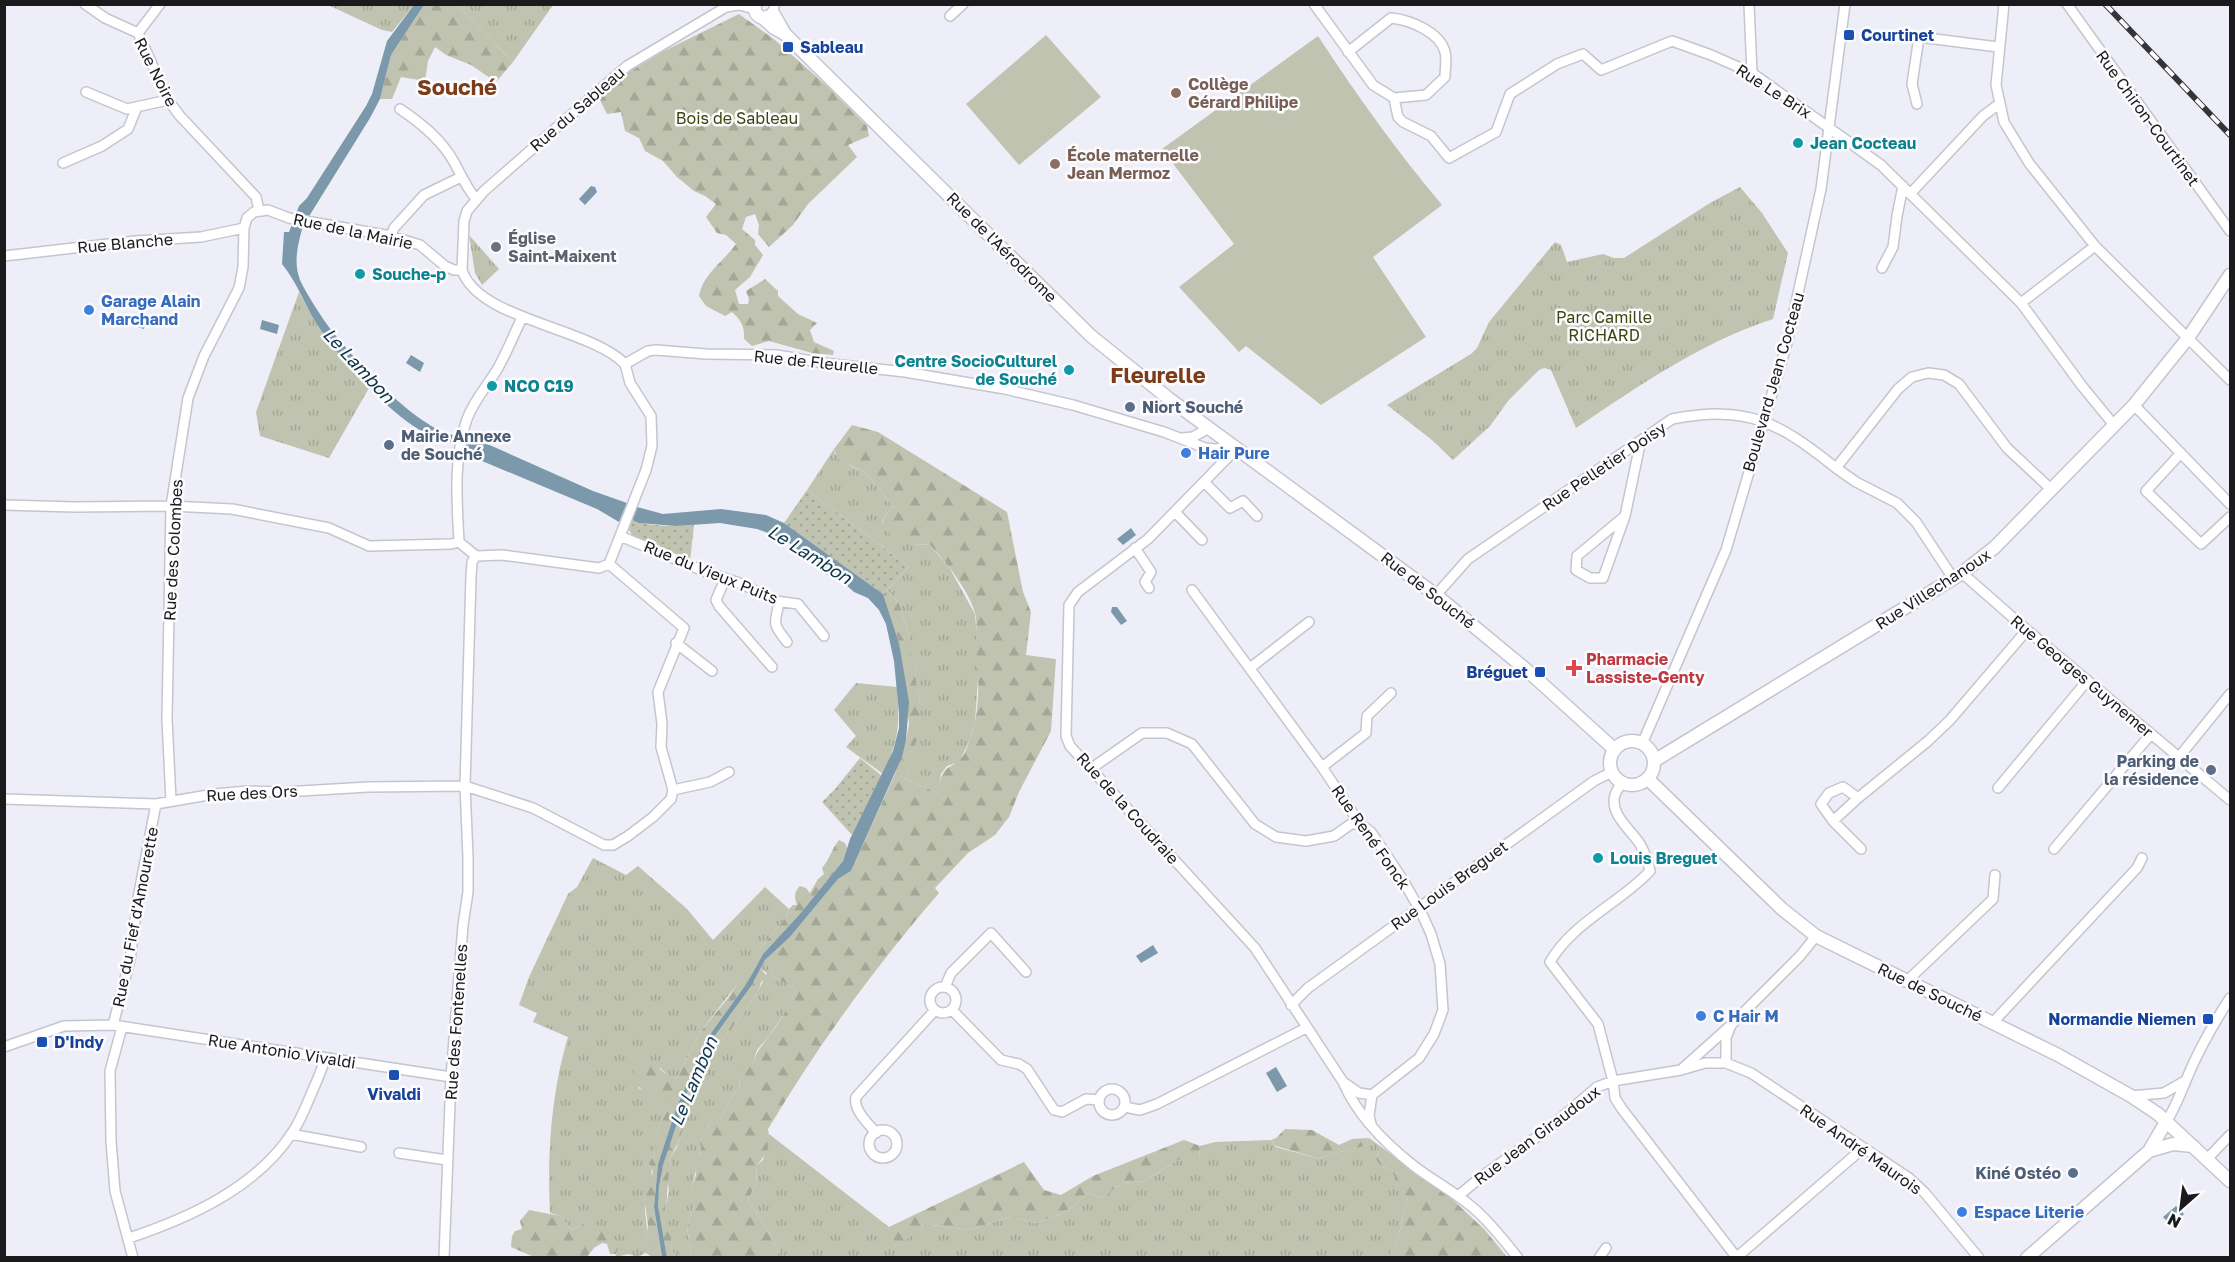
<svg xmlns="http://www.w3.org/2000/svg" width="2235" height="1262" font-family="'Golos Text',sans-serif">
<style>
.grass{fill:url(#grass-tufts)}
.forest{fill:url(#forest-firs)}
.garden{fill:url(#garden-dots)}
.pitch{fill:#c0c3af}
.water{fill:#7b99aa}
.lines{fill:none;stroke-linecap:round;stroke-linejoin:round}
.minor-casing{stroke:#c5c5cf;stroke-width:12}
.tertiary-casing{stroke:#c5c5cf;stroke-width:15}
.minor{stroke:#fff;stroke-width:9}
.tertiary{stroke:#fff;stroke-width:12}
.rail-casing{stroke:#353539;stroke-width:6}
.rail{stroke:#fcfcfe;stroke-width:4;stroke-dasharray:11;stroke-linecap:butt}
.transit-dot{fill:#1a4fb4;stroke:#fcfcfe;stroke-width:2}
.education-dot{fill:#8d6e63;stroke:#fcfcfe;stroke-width:2}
.culture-dot{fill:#0f9aa8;stroke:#fcfcfe;stroke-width:2}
.worship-dot{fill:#6b7280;stroke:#fcfcfe;stroke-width:2}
.shop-dot{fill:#3f7fe0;stroke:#fcfcfe;stroke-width:2}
.service-dot{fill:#5c6f8a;stroke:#fcfcfe;stroke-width:2}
.health-dot{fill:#e0444e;stroke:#fcfcfe;stroke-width:2}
.labels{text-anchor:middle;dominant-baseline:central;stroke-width:5;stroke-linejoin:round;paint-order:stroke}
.transit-label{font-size:16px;font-weight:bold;fill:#164399;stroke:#fcfcfe;text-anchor:start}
.street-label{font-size:16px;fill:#1a1a1d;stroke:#fcfcfe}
.education-label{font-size:16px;font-weight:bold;fill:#785e54;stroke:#fcfcfe;text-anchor:start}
.park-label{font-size:16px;fill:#40440f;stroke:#fcfcfe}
.culture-label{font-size:16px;font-weight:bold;fill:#0d838f;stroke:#fcfcfe;text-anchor:start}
.worship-label{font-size:16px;font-weight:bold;fill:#5b616d;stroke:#fcfcfe;text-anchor:start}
.shop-label{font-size:16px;font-weight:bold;fill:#366cbe;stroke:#fcfcfe;text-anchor:start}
.service-label{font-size:16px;font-weight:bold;fill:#4e5e75;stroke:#fcfcfe;text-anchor:start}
.health-label{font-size:16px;font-weight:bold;fill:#be3a42;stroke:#fcfcfe;text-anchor:start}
.water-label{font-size:18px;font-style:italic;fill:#0a364a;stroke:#fcfcfe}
.district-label{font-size:22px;font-weight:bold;fill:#7c3c1a;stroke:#fcfcfe}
</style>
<defs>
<pattern id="grass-tufts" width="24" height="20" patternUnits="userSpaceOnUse" patternTransform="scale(1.5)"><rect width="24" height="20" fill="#c0c3af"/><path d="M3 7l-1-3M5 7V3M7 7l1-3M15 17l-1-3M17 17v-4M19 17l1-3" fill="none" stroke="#a4a796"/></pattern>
<pattern id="forest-firs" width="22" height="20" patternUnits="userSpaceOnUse" patternTransform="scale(1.5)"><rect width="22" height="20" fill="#c0c3af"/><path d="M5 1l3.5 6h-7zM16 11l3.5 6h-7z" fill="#a4a796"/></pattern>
<pattern id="garden-dots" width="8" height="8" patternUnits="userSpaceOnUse" patternTransform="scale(1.5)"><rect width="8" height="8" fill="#c0c3af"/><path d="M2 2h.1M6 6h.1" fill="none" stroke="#a4a796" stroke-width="1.8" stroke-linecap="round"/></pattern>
</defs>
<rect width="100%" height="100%" fill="#eeeef8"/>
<path class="grass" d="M328 5H414L392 32 382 30Z
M457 5H553L513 62Z
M1740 187 1762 213 1788 253 1773 319C1700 343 1640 385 1576 428L1551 370 1544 368 1539 370 1508 401 1490 426 1453 460 1432 440 1387 405 1471 354 1477 348 1489 322 1555 242 1561 245 1567 262 1603 254 1614 258H1624L1710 203Z
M469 235 499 269 482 285 475 273Z
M299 292C318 330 341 357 369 388L329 458 260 436 256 412Z
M834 449 835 454 851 466 866 473 894 507 887 513 882 522C891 540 910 547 929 544L949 567 975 614 979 664 975 722 970 740 959 762 947 766 941 774 938 793 905 779C913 756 920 730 920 705 920 690 913 684 917 668L908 651 910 638 899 603 887 590 909 567 807 490Z
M856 683 897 687C900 725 899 739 883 774L846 747 856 736 834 710Z
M593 858 626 875 638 866 687 909 713 940 765 887 789 909 786 917 760 949 745 974 701 1031 677 1078 669 1076 660 1068 638 1088 670 1100 655 1139V1152L649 1163C657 1180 645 1188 645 1205 644 1217 649 1224 646 1238L657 1250V1257H652L646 1253 637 1257 629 1254 615 1257 618 1250 592 1229 583 1224 572 1230 560 1216 550 1213C547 1155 551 1093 568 1037L533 1022 537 1013 519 1005 529 977 568 894 577 887Z
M765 960 772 970 773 976 796 990 788 1008 769 1036 757 1050 753 1064 739 1077 740 1089C727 1096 728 1109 720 1121H711L700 1142 701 1151 690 1194 694 1205 687 1226 691 1257H675L670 1244 665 1210 669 1191 667 1177 671 1164 669 1159 676 1149 690 1111V1102L710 1060V1055L743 1014 759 989 767 973 760 968Z
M769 1134 889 1227 896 1247 925 1224 969 1230 1010 1217 1036 1223 1060 1214 1071 1208 1087 1193 1101 1198 1123 1183 1144 1181 1180 1159H1199L1200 1146 1215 1142 1271 1140 1276 1147 1320 1159C1334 1151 1348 1151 1364 1146L1369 1138 1380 1146 1376 1160 1381 1166 1392 1170 1399 1191 1408 1197 1397 1242 1388 1258 781 1257 773 1239 748 1200 756 1184 757 1165 763 1160Z"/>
<path class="forest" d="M424 5H457L513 62 496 82 471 65 446 55 435 47 428 61 425 81 401 77 392 99H380L391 55Z
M739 14 775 40 827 86 867 126 869 136 848 145 857 157 808 204 793 225 769 247 758 234 759 225 755 214 746 217 742 229 755 240V245L763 255 750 277 735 290 739 304H748L749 299 746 291 765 279 778 291V296L798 314 817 323 810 330 814 342 834 351 833 355 812 353 769 341 752 346 744 339C745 327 741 320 732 312L725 316 706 306 699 296C703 274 723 262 736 244L726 235 717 233 706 217 716 204 705 196 694 191 677 177 663 161 645 151 639 138 625 131 621 112 607 114 599 98 629 72 662 52Z
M852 425 878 432 1007 512 1023 592 1031 612 1026 655 1056 659 1051 731 1019 792 1009 817 995 835 968 853 935 888 939 893C876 966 818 1045 768 1129 771 1141 766 1156 757 1165L756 1184 748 1200 773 1239 781 1257H691L687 1226 694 1205 689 1194 696 1175V1165L701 1152 700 1142 711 1121H720C728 1109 727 1096 740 1089L739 1077 741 1071 753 1064C757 1050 761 1047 769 1036 780 1022 789 1006 796 990L773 976 772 970 765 960 790 937 838 879 851 871 895 774 906 740 909 724 899 643 883 594 887 590 899 603 910 638 911 645 909 651 917 668C913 682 920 691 920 705 921 730 913 756 905 779L938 793C942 757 956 773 966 750 980 719 980 683 976 650 975 638 978 624 975 613 969 591 945 560 929 544 909 547 892 542 882 523L887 513 894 507 866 473 838 459 834 449Z
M839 840 845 843 847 848 843 861 799 915 763 954 747 983 706 1040 676 1109 658 1164 654 1207 662 1257H657V1250L651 1248 646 1238 648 1225 645 1204 646 1185 653 1173 649 1163 655 1152V1139L669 1101C654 1099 642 1092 632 1079L636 1062C661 1061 657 1073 677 1078L701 1031 728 998 760 949 786 917 789 909 793 905H797C794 897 794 892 800 886L806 888 810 893 818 879 824 874 822 868C830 859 831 850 839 840Z
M760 968 768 977 761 982 759 989 743 1014 710 1055V1060L697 1091 694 1102H690C689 1117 678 1147 669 1159L671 1164C666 1179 669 1194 665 1210L668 1214C666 1224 674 1234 670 1244L675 1257 667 1258C664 1240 658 1221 658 1203 659 1157 685 1083 709 1043 725 1017 746 995 760 968Z
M1285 1129 1312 1130 1339 1145 1352 1139 1369 1138 1364 1146C1349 1151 1334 1151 1320 1159L1276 1146 1271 1140 1276 1138Z
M1184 1140 1200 1146 1199 1159 1190 1163 1180 1159 1144 1181 1123 1183 1101 1198 1087 1193 1071 1208 1060 1214 1036 1223 1010 1217 969 1230 925 1224 896 1248 889 1227 1024 1162 1044 1190 1061 1195 1093 1176Z
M1380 1146 1453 1200 1485 1230 1507 1257H1388L1397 1242 1408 1197 1399 1192 1392 1170 1381 1166 1376 1160Z
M529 1210 560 1216 572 1230 583 1224C598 1232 615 1230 618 1250L616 1254H610L607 1244 602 1243 594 1248 587 1257H534L511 1247 512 1236 515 1231 522 1229 520 1221Z"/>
<path class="garden" d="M807 490 909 567 883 594 784 523Z
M632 520C650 527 674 526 694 525L690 561 633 536 629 530Z
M860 758 882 776 852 835 822 802 835 789Z"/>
<path class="pitch" d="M1046 35 1101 97 1019 165 966 104Z
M1318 36C1358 97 1396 150 1442 205L1373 257 1426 337 1321 405 1246 346 1239 352 1179 287 1234 244 1162 149Z"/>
<path class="water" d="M414 5H424L391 55 380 99 370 118 303 226C298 243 293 262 300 280 307 295 322 318 332 331 353 358 431 446 467 435L593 491 627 503 619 522 597 509 463 453C455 440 441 440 428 434 418 430 409 423 401 417 372 393 337 355 317 324 304 304 297 282 282 264L284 232H289L299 206 307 198 366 106 372 94 387 41Z
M591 186 595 187 597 192 585 205 579 199Z
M130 314 147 320 144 329 127 324Z
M262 320 279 325 277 334 260 329Z
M411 355 424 363 420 372 406 363Z
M637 507 663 514 721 509 766 515 784 523 883 594 899 643 909 702 906 740 902 757 851 871 838 879 790 937 765 960 751 986 708 1045 692 1078 663 1165 659 1187 658 1206 667 1258 662 1257 654 1207 658 1164 676 1109 706 1040 747 983 763 954 799 915 843 861 850 839 893 751 899 728V713L894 661 886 624 879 610 868 598 854 592 844 583 820 571 811 560 784 539 757 529 720 523 676 526 639 523 632 520Z
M1131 528 1136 535 1123 545 1117 539Z
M1112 607H1117L1127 621 1121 625 1111 612Z
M1153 945 1158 953 1141 963 1136 956Z
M1276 1067 1287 1086 1277 1092 1266 1073Z
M2176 1206 2184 1214 2182 1216 2179 1214 2169 1223 2163 1217Z"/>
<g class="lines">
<g class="minor-casing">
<path id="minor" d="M85 4 105 18 138 33 168 100 180 116 256 197 259 210
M1314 4 1373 85 1394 98
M1749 4 1752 73
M2004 4 1996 85 2004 122 2029 163 2095 246 2230 380
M2067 4 2230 231
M774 7V4
M950 16 963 4
M138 33 160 4
M1348 52 1391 18C1410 20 1440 32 1445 52 1447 59 1445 70 1445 77L1426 95 1394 98
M86 92 127 109 168 100
M1394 98 1398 117 1403 122 1431 136 1449 158 1496 132 1510 94 1557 64 1583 54 1601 70 1672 41 1711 55 1752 73 1881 165 2021 303 2082 386 2114 425
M1917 104 1912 84 1919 37 1998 47
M400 109C421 123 441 139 454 162 461 175 466 187 476 199
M63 163 102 146 128 129 137 107
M1910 194 1983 116 1999 104
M391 236 394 228 424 195 461 177
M4 256 135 241 201 237 244 228
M1882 268 1893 247 1897 216 1903 186
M462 270 464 221 467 211 484 191 627 66 726 7 739 5 755 9
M462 270C478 320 589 327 625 364
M2021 303 2095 246
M625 364 648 351 656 350 706 354 777 355 824 363 905 372 1005 389 1073 405 1164 432 1205 448 1216 449 1232 445
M2134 405 2230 504
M1181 438 1193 437 1209 428
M1237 448 1148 539 1078 592 1069 605 1066 736 1070 746 1255 948 1343 1082C1357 1115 1386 1144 1414 1166 1432 1180 1453 1191 1471 1206 1488 1220 1504 1240 1518 1258
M2181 453 2146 491 2201 544 2230 517
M1836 468 1856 482 1897 503 1916 522 1953 578
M1204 482 1230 508 1243 501 1257 516
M4 505 75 507 171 506 232 509 329 528 369 546 451 544 459 542
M1175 512 1202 540
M1625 516 1577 556 1576 570 1590 578H1603L1625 516 1641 440
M620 536 706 572 742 584 776 601 798 604 824 636
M459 542C457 503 453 456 467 419 474 400 488 385 498 368 507 352 514 334 522 318
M459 542 476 556
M1135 548 1151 572 1145 582 1149 588
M476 556 502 555 599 568 609 564 646 470 652 446 651 416 630 383 625 364
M1962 573 2027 630 2230 800
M725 579 716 600 719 606 772 667
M1192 590 1322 767 1360 824 1371 832 1403 880 1422 914 1431 934 1440 964 1443 1010 1434 1034 1419 1058 1372 1095
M1436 595 1468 559 1672 419C1748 405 1777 421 1836 468L1898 389 1912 377 1928 373 1944 375 1959 384 2007 448 2052 490
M779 602C775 626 771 621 787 642
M676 643 712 671
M1250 668 1309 622
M1642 744 1726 550 1787 343 1821 189 1845 4
M2179 757 2230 694
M1322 767 1366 733 1367 716 1391 693
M1092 768 1142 733H1167L1192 744 1255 824 1276 837 1306 841 1334 836 1351 824H1360
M1622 782C1620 786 1616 791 1615 795 1609 814 1631 830 1640 844 1645 853 1648 861 1650 871 1620 903 1572 923 1550 962L1598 1024 1613 1081 1615 1098 1622 1109 1737 1258
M1998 788 2087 681
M673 790 710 782 729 772
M1858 798 1843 787 1829 793 1821 804 1833 821 1861 849
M4 799 156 804 214 794 248 791 284 792 368 787 465 786 533 808 604 845H613L628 836 653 817 671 799 673 790 661 747 662 724 658 692 684 628 609 564
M171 801 167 719 171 506 188 398 204 356 239 288 243 267 244 228 247 218 254 212 268 210 289 218 391 236 420 245 445 266 454 270H462
M1833 821 1858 798 1928 741 1950 720 2027 630
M2054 849 2151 734
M1907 981 1993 899 1995 875
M945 987 951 973 991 933 1026 972
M930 1000a13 13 0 1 1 26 0a13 13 0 1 1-26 0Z
M1291 1005 1308 988 1594 781 1612 772
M952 1010 1001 1060 1019 1064 1027 1069 1054 1110 1062 1112 1086 1099 1099 1100
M1993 1024 1997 1018 2137 868 2142 858
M113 1025 130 960 138 898 156 804
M122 1027 110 1071 111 1141 115 1191 133 1258
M4 1047 64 1026 113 1025 451 1077
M1726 1063 1751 1073 1909 1178 1925 1193 1979 1258
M1683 1068 1731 1025 1800 956 1816 936
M1343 1082 1359 1093 1372 1095
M1099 1102a13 13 0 1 1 26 0a13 13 0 1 1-26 0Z
M2131 1096 2164 1093 2185 1081
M1125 1107 1140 1110 1157 1104 1306 1028
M2166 1122C2176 1107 2180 1094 2187 1078 2198 1051 2214 1023 2230 998
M1371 1124 1369 1115 1372 1095
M869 1144a14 14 0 1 1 28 0a14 14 0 1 1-28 0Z
M876 1133C868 1123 853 1110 856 1097L935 1010
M291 1134 361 1147
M399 1153 447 1160
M2208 1158 2230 1135
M1458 1196 1481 1177 1548 1129 1597 1087 1613 1081 1681 1070 1705 1063H1726V1038L1731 1025
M129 1238C189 1218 256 1188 292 1133 301 1120 306 1106 312 1092 317 1081 322 1070 325 1058
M1737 1257 1862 1149
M444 1258 451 1077 463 925 468 892V857L465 786 471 576 472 562 476 556
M1599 1258 1606 1248"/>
</g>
<g class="tertiary-casing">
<path id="tertiary" d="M755 4C754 11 756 16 763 18L770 16
M763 18 774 28 785 34 773 13
M785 34 1091 336 1168 398 1436 595 1529 672 1614 749
M1610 763a22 22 0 1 1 44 0a22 22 0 1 1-44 0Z
M1654 761 1962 573 1995 547 2134 405 2188 338 2230 275
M1648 779 1782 909 1816 936 2058 1055 2131 1096 2158 1114 2230 1181
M2149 1151 2173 1144 2193 1146
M2027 1258 2149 1151 2166 1122"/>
</g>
<use href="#minor" class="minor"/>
<use href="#tertiary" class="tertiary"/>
<g class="rail-casing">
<path id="rail" d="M2105 4 2230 135"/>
</g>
<use href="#rail" class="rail"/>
</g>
<g class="transit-dot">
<rect x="1843" y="29" width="12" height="12" rx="3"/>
<rect x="782" y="41" width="12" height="12" rx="3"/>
<rect x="1534" y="666" width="12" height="12" rx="3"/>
<rect x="2202" y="1013" width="12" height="12" rx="3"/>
<rect x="36" y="1036" width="12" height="12" rx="3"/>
<rect x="388" y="1069" width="12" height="12" rx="3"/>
</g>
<g class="education-dot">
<circle cx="1176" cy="93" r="6"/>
<circle cx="1055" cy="164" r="6"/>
</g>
<g class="culture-dot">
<circle cx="1798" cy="143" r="6"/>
<circle cx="360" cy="274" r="6"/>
<circle cx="1069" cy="370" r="6"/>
<circle cx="492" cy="386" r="6"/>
<circle cx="1598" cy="858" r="6"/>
</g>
<circle class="worship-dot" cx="496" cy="247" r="6"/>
<g class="shop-dot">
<circle cx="89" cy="310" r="6"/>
<circle cx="1186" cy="453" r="6"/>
<circle cx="1701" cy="1016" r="6"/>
<circle cx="1962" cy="1212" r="6"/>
</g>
<g class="service-dot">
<circle cx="1130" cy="407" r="6"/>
<circle cx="389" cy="445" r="6"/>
<circle cx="2211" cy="770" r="6"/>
<circle cx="2073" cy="1173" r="6"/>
</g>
<path class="health-dot" d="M1571 659h6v6h6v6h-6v6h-6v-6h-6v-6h6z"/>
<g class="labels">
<g class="transit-label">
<text x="1861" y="35">Courtinet</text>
<text x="800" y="47">Sableau</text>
<text x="1528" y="672" text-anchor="end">Bréguet</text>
<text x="2196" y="1019" text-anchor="end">Normandie Niemen</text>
<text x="54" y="1042">D'Indy</text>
<text x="394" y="1094" text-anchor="middle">Vivaldi</text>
</g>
<g class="street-label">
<text transform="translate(156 72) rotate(63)">Rue Noire</text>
<text transform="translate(1774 91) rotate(33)">Rue Le Brix</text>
<text transform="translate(577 109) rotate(-41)">Rue du Sableau</text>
<text transform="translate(2148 118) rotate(54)">Rue Chiron-Courtinet</text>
<text transform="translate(353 231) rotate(12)">Rue de la Mairie</text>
<text transform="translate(125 243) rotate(-5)">Rue Blanche</text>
<text transform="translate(1002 247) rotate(45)">Rue de l'Aérodrome</text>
<text transform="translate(816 362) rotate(6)">Rue de Fleurelle</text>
<text transform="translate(1773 382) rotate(-74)">Boulevard Jean Cocteau</text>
<text transform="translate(1604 466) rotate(-34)">Rue Pelletier Doisy</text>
<text transform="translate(173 550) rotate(-87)">Rue des Colombes</text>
<text transform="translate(711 572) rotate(22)">Rue du Vieux Puits</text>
<text transform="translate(1933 589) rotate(-33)">Rue Villechanoux</text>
<text transform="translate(1428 590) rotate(38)">Rue de Souché</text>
<text transform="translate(2082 676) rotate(40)">Rue Georges Guynemer</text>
<text transform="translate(252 793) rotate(-3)">Rue des Ors</text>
<text transform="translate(1128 808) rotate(48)">Rue de la Coudraie</text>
<text transform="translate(1371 837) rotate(55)">Rue René Fonck</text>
<text transform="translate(1449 885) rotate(-36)">Rue Louis Breguet</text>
<text transform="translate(135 917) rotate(-79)">Rue du Fief d'Amourette</text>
<text transform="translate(1930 992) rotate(26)">Rue de Souché</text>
<text transform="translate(456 1022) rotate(-86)">Rue des Fontenelles</text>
<text transform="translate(282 1051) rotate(9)">Rue Antonio Vivaldi</text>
<text transform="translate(1537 1135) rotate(-37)">Rue Jean Giraudoux</text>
<text transform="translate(1861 1149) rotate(35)">Rue André Maurois</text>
</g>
<g class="education-label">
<text x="1188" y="84">Collège<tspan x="1188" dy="18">Gérard Philipe</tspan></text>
<text x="1067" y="155">École maternelle<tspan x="1067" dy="18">Jean Mermoz</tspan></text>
</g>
<g class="park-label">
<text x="737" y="118">Bois de Sableau</text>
<text x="1604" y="317">Parc Camille<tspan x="1604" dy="18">RICHARD</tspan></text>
</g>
<g class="culture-label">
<text x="1810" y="143">Jean Cocteau</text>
<text x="372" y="274">Souche-p</text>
<text x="1057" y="361" text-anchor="end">Centre SocioCulturel<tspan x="1057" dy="18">de Souché</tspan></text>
<text x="504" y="386">NCO C19</text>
<text x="1610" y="858">Louis Breguet</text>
</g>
<g class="worship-label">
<text x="508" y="238">Église<tspan x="508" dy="18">Saint-Maixent</tspan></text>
</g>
<g class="shop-label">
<text x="101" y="301">Garage Alain<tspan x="101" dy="18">Marchand</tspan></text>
<text x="1198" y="453">Hair Pure</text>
<text x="1713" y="1016">C Hair M</text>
<text x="1974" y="1212">Espace Literie</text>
</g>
<g class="service-label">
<text x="1142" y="407">Niort Souché</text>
<text x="401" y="436">Mairie Annexe<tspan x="401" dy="18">de Souché</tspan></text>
<text x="2199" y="761" text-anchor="end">Parking de<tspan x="2199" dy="18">la résidence</tspan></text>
<text x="2061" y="1173" text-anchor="end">Kiné Ostéo</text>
</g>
<g class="health-label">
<text x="1586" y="659">Pharmacie<tspan x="1586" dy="18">Lassiste-Genty</tspan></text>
</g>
<g class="water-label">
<text transform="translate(359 365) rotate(47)">Le Lambon</text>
<text transform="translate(810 554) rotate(32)">Le Lambon</text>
<text transform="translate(693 1081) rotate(-67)">Le Lambon</text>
</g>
<g class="district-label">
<text x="457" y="86">Souché</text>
<text x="1158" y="374">Fleurelle</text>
</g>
</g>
<rect width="2235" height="1262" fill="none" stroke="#1a1a1d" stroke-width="12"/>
<g transform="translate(2181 1208) rotate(208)" stroke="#fcfcfe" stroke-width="4.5" paint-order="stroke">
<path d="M0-4.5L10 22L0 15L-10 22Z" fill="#1a1a1d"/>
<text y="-9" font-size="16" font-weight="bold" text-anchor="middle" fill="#1a1a1d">N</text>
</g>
</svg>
